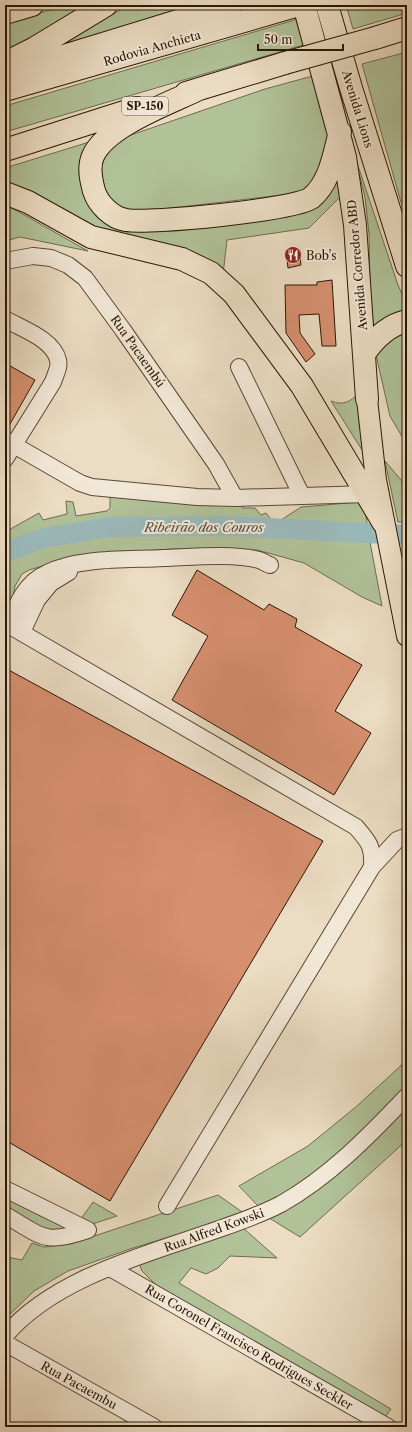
<svg xmlns="http://www.w3.org/2000/svg" width="412" height="1432" font-family="'Libre Caslon Text',serif">
<style>
.green{fill:#b1c299;stroke:#6e6c4e}
.lines{fill:none;stroke-linecap:round;stroke-linejoin:round}
.river{stroke:#9bbabc;stroke-width:20}
.building{fill:#d68f6f;stroke:#2b1703}
.minor-casing{stroke:#5b4833;stroke-width:18}
.major-casing{stroke:#2b1703;stroke-width:22}
.highway-casing{stroke:#2b1703;stroke-width:24}
.minor{stroke:#f2e8d8;stroke-width:16}
.major{stroke:#ebdcc3;stroke-width:20}
.highway{stroke:#ebdcc3;stroke-width:22}
.highway-bridge-casing{stroke:#2b1703;stroke-width:24;stroke-linecap:butt}
.highway-bridge{stroke:#ebdcc3;stroke-width:22}
.labels{text-anchor:middle;dominant-baseline:central;stroke-width:4;stroke-linejoin:round;paint-order:stroke}
.shield{fill:#f2e8d8;stroke:#675643;stroke-width:1}
.shield-label{font-size:11px;font-weight:bold;fill:#2b1703}
.street-label{font-size:12px;fill:#2b1703;stroke:#f2e8d8}
.poi-label{font-size:12px;fill:#2b1703;stroke:#f2e8d8;text-anchor:start}
.water-label{font-size:13px;font-style:italic;fill:#525044;stroke:#f2e8d8}
</style>
<rect width="100%" height="100%" fill="#ebdcc3"/>
<filter id="stains"><feTurbulence type="fractalNoise" baseFrequency=".005" numOctaves="4"/><feColorMatrix values="0 0 0 0 .2 0 0 0 0 .09 0 0 0 0 .02 0 0 0 .5 -.17"/></filter>
<radialGradient id="worn" r=".72"><stop offset=".6" stop-color="#630" stop-opacity="0"/><stop offset="1" stop-color="#630" stop-opacity=".3"/></radialGradient>
<path class="green" d="M67 5H89L5 55V23Z
M128 5H195L63 45Z
M346 5H407V13L353 29Z
M301 18 307 44 5 132V106Z
M407 52V218L400 199 362 64Z
M320 74 333 132 315 183 299 193 138 212 122 210 103 192 99 172 103 158 111 148 128 136 265 89Z
M99 139 91 149 106 220 304 206 341 159 345 192 309 228 227 240 223 275 107 236 5 185V168Z
M354 154 398 285 407 305V445L390 416 376 355 370 288 369 234 365 197Z
M5 206 12 208 88 251 20 237 5 241Z
M359 393 369 461 331 401C343 406 350 402 359 393Z
M385 461 407 487V522H398Z
M110 497 241 503 243 508H255L261 515 266 513 275 524 301 507 360 502 365 509 368 529 233 523 110 525 41 534 5 547V532L39 513 43 520 67 514 66 501 73 502 76 516 107 511 110 508Z
M113 532H233L369 537 382 606 362 597 304 563 279 556 257 550 171 549 96 554 64 560 29 570 22 574 15 586 11 608 5 611V557L46 542Z
M407 1060V1086L353 1142 311 1180 259 1207 239 1186 308 1146 357 1106Z
M407 1104V1140L300 1237 266 1216Z
M5 1192 73 1229 51 1234 5 1209Z
M218 1195 245 1214 133 1248 68 1271 34 1291 5 1319V1260L7 1257 22 1260 32 1243 44 1247 70 1244Z
M93 1202 117 1216 89 1225 80 1220Z
M242 1227 277 1258 230 1256 218 1268 206 1274 191 1268 179 1283 391 1409 383 1420 163 1292 142 1271 139 1263Z"/>
<g class="lines">
<path class="river" d="M5 552 44 538 109 527 230 526 407 535"/>
</g>
<path class="building" d="M299 249 301 265 288 268 286 251Z
M332 280 336 346H322L319 314 299 315 300 333 315 354 306 362 286 333 285 285H317V282Z
M5 363 35 380 6 431H5Z
M197 570 264 610 269 604 297 619 295 627 362 665 335 711 371 733 334 795 172 700 208 636 172 615Z
M5 668 323 841 110 1201 5 1140Z"/>
<g class="lines">
<g class="minor-casing">
<path id="minor" d="M5 261 33 256 51 258 68 265 85 278 123 330 216 464 235 498
M5 319C22 329 53 339 58 360 60 367 55 375 53 382L5 459
M239 367 302 496
M5 440 80 483 92 487 197 497 235 498 367 494
M5 623 356 827C369 842 373 846 372 867L397 840 407 836
M10 626C15 605 26 582 47 573 80 557 128 560 164 558 192 557 233 553 259 560 263 561 266 564 270 565
M22 632 37 600 51 583 69 572
M5 1189 88 1230
M167 1206 372 867
M5 1215C43 1237 44 1245 88 1230
M110 1268 388 1427
M5 1336C54 1277 151 1253 222 1228 242 1221 262 1214 281 1204 329 1177 369 1136 407 1096
M5 1343 154 1427"/>
</g>
<g class="major-casing">
<path id="major" d="M367 399 376 480 407 636"/>
</g>
<g class="highway-casing">
<path id="highway" d="M304 5 345 157 355 225 367 399
M327 5 351 88 407 266
M5 13 32 5
M375 38 407 28
M7 62 35 48 106 5
M5 74 230 5
M199 89C170 103 106 126 93 156 88 167 91 180 94 191 98 204 112 218 126 220 150 224 294 210 311 198 330 183 334 154 340 132
M5 90 299 5
M186 93 285 63
M5 150 137 108
M5 193 28 202 91 237 182 259 211 273 234 294 302 386 383 522
M364 354C375 338 388 325 407 321"/>
</g>
<use href="#minor" class="minor"/>
<use href="#major" class="major"/>
<use href="#highway" class="highway"/>
<g class="highway-bridge-casing">
<path id="highway-bridge" d="M285 63 375 38"/>
</g>
<use href="#highway-bridge" class="highway-bridge"/>
</g>
<defs>
<g id="restaurant-disc" transform="scale(0.9)"><circle r="9.5" fill="#8f2418" stroke="#f2e8d8"/><path d="M-5-6h1v4h1v-4h1v4h1v-4h1v5L-1.5 .5V6h-2V.5L-5-1ZM5-6V6H3V1.5H1.5Q1.5-4 5-6Z" fill="#fff"/></g>
</defs>
<g fill-rule="evenodd">
<use href="#restaurant-disc" x="293" y="255"/>
</g>
<g class="labels">
<rect class="shield" x="122" y="97" width="46" height="18" rx="3"/>
<g class="shield-label">
<text x="145" y="106">SP-150</text>
</g>
<g class="street-label">
<text transform="translate(152 48) rotate(-16)">Rodovia Anchieta</text>
<text transform="translate(358 109) rotate(73)">Avenida Lions</text>
<text transform="translate(357 265) rotate(-95)">Avenida Corredor ABD</text>
<text transform="translate(138 351) rotate(55)">Rua Pacaembú</text>
<text transform="translate(214 1230) rotate(-20)">Rua Alfred Kowski</text>
<text transform="translate(249 1347) rotate(30)">Rua Coronel Francisco Rodrigues Seckler</text>
<text transform="translate(79 1385) rotate(29)">Rua Pacaembu</text>
</g>
<g class="poi-label">
<text x="306" y="255">Bob's</text>
</g>
<g class="water-label">
<text x="204" y="527">Ribeirão dos Couros</text>
</g>
</g>
<rect width="412" height="1432" fill="none" stroke="#ebdcc3" stroke-width="20"/>
<rect x="6" y="6" width="400" height="1420" fill="none" stroke="#2b1703" stroke-width="2"/>
<rect x="10" y="10" width="392" height="1412" fill="none" stroke="#2b1703"/>
<path d="M258 44v6h85v-6" fill="none" stroke="#2b1703" stroke-width="2"/>
<text x="264" y="44" font-size="12" fill="#2b1703" stroke="#f2e8d8" stroke-width="3" paint-order="stroke">50 m</text>
<rect width="100%" height="100%" filter="url(#stains)"/>
<rect width="100%" height="100%" fill="url(#worn)"/>
</svg>
